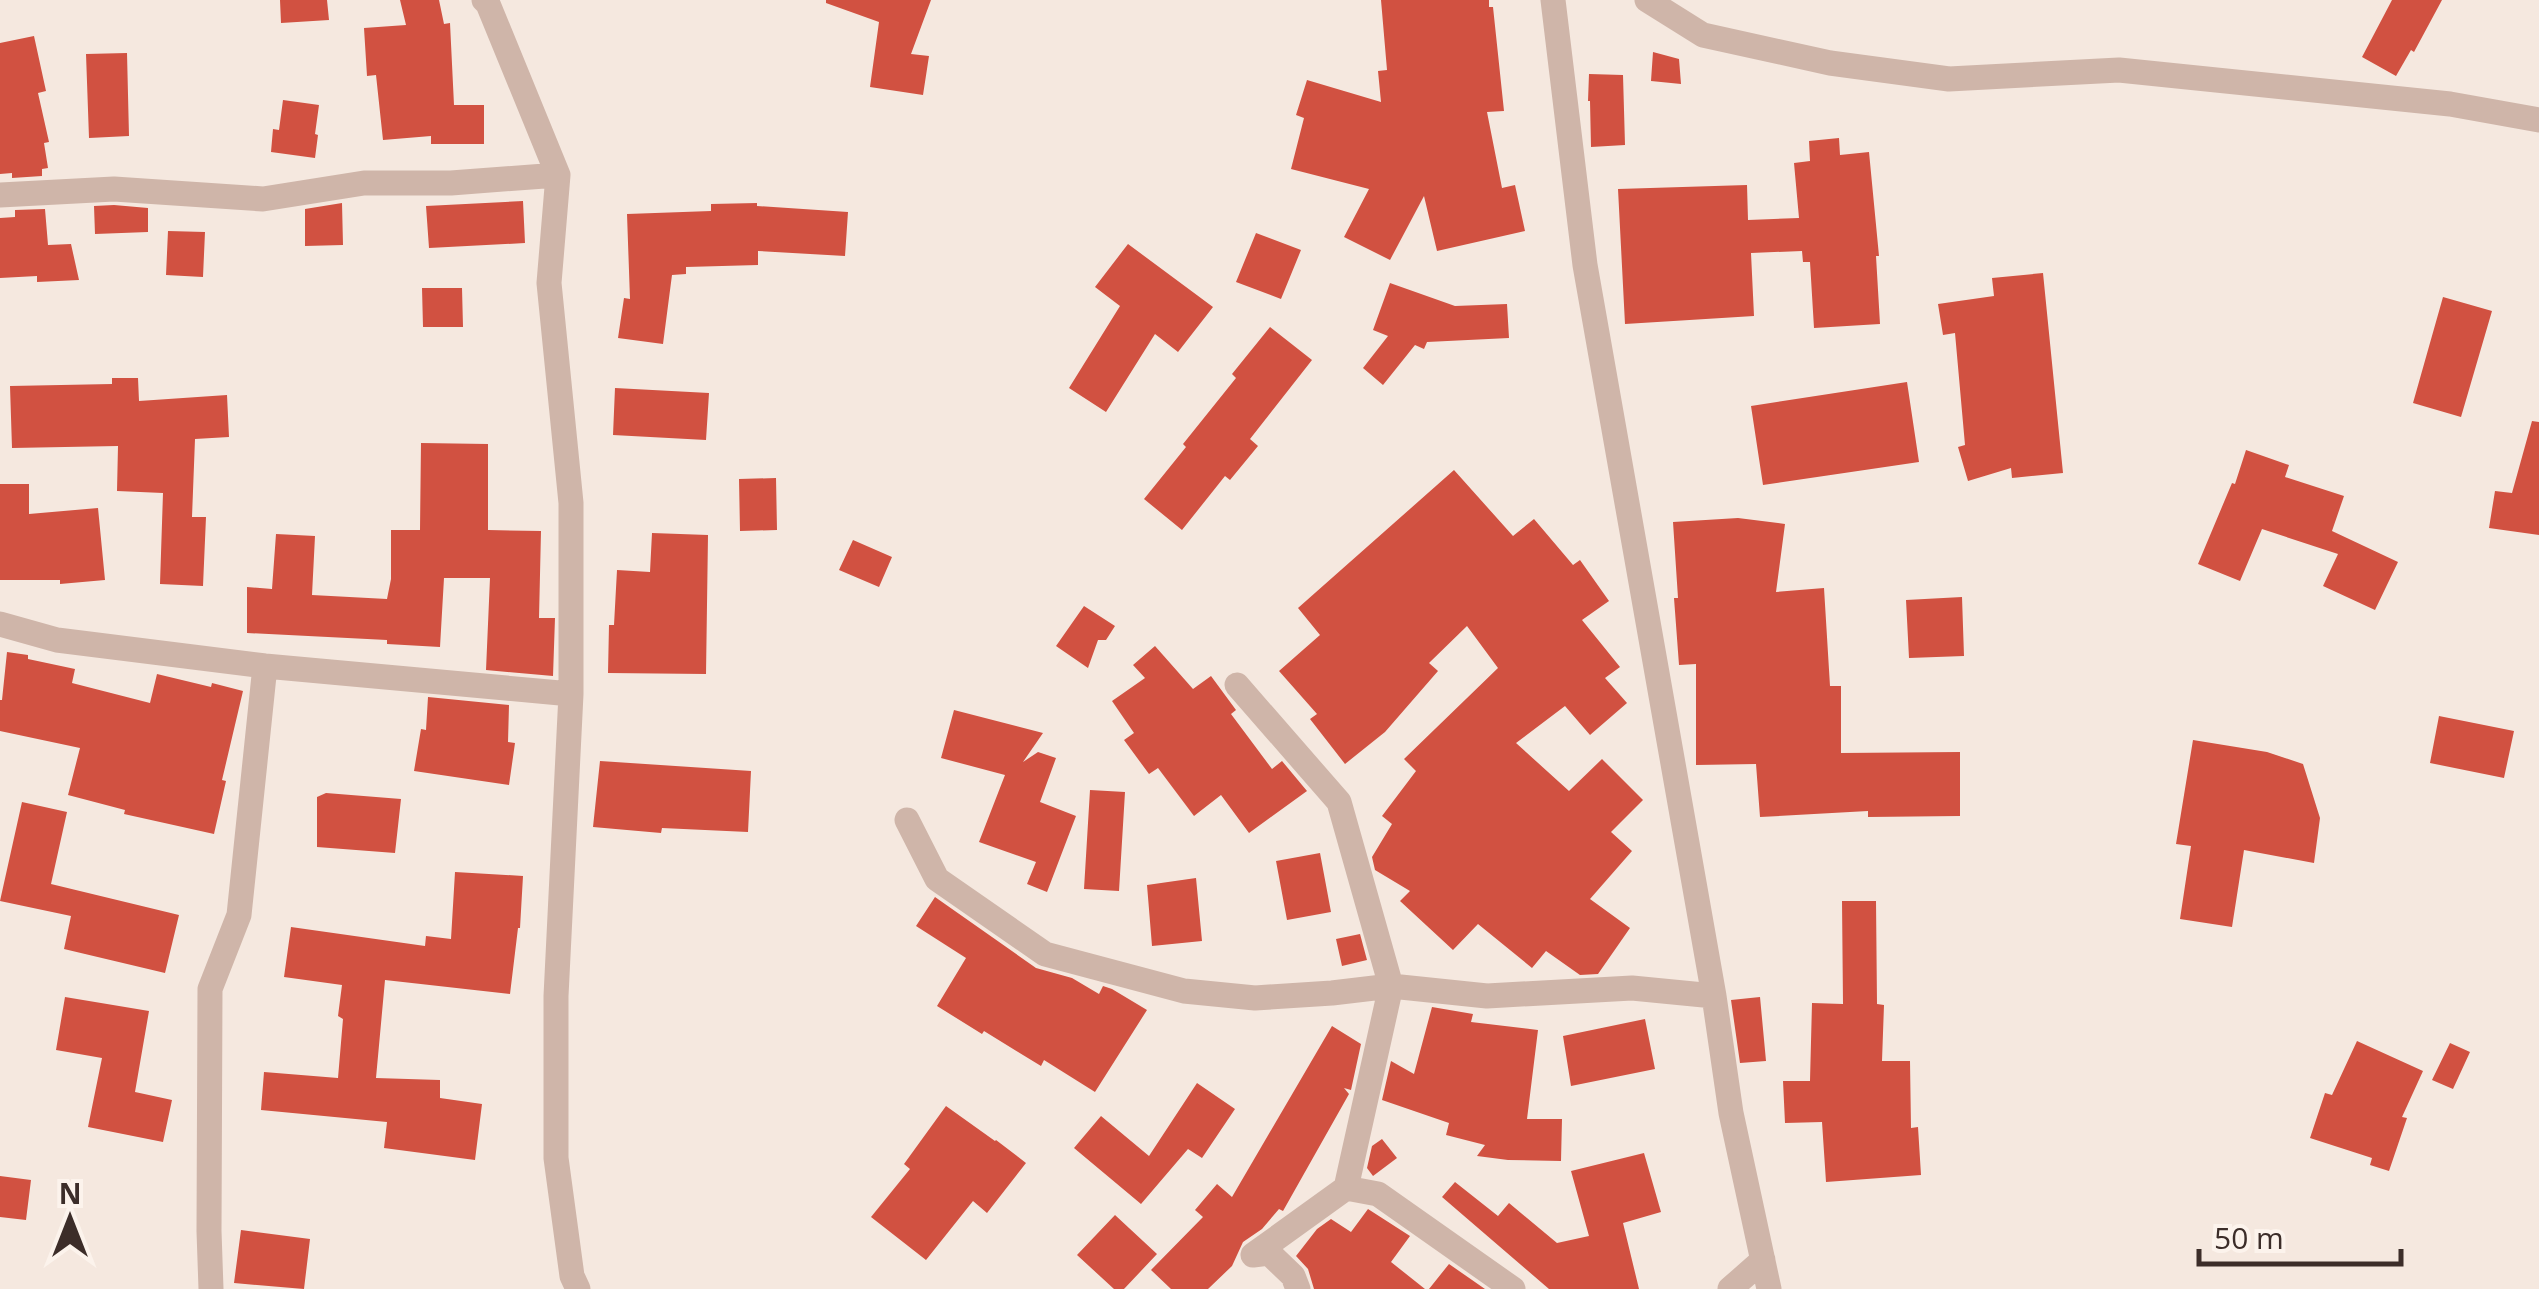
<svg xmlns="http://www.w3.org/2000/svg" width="2539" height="1289" font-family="'Open Sans',sans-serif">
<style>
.building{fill:#d15141}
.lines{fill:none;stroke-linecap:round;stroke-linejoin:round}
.street{stroke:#cfb5a9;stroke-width:25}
</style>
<rect width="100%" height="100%" fill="#f5e8df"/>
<path class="building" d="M280 0H327L329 20 281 23Z
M400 0H439L444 24 450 23 454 105H484V144H431V136L383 140 376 75 367 76 364 28 406 25Z
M826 0H931L911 54 929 56 923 95 870 87 879 22 826 3Z
M1381 0H1489V7H1493L1504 111 1487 112 1502 188 1515 185 1525 231 1437 251 1424 196 1390 260 1344 237 1369 189 1291 169 1304 118 1296 115 1307 80 1381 102 1378 71 1387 70Z
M2392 0H2442L2414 52 2411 50 2396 76 2362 57Z
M34 36 46 91 38 93 49 142 44 143 48 168 42 169V176L12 178V173L0 174V43Z
M1653 52 1679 59 1681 84 1651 81Z
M127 53 129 136 89 138 86 54Z
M1589 74 1623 75 1625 145 1591 147 1590 101H1588Z
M283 100 319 105 315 134 318 135 315 158 271 152 273 129 279 130Z
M1839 138 1840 155 1869 152 1879 256H1876L1880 324 1814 328 1810 262H1803L1802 251 1751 253 1754 316 1625 324 1618 189 1747 185 1748 220 1799 218 1794 163 1810 161 1809 141Z
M523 201 525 243 429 248 426 206Z
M342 203 343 245 305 246V209Z
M757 203V206L848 212 845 256 758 251V265L686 267V274L672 275 663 344 618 338 624 298 630 299 627 214 711 211V204Z
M114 205 148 208V232L95 234 94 206Z
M45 209 48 245 71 244 79 280 37 282V276L0 278V218L15 217V210Z
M168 231 205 232 203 277 166 275Z
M1256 233 1301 250 1281 299 1236 282Z
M1128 244 1213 307 1178 352 1155 334 1106 412 1069 388 1120 306 1095 287Z
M2043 273 2063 473 2012 478 2011 468 1968 481 1958 447 1965 445 1955 333 1943 335 1938 304 1994 296 1992 278Z
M1390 283 1455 306 1507 304 1509 338 1427 342 1424 349 1415 345 1383 385 1363 368 1388 336 1373 330Z
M422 288H462L463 327H423Z
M2443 297 2492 311 2461 417 2413 403Z
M1270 327 1312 360 1250 439 1258 446 1230 480 1225 476 1182 530 1144 499 1186 447 1183 444 1236 378 1232 374Z
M112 378H138L139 401 227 395 229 437 195 439 192 517H206L203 586 160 584 163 493 117 491 118 446 12 448 10 386 112 384Z
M1907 382 1919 462 1763 485 1751 406Z
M615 388 709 393 706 440 613 435Z
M2532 421 2539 422V535L2489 528 2495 491 2512 493Z
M421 443 488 444V530L541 531 539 618H555L553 676 486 670 490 578H444L440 647 387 644V640L247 633V587L272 589 276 534 315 536 312 595 387 599 391 579V530H420Z
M2246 450 2289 465 2285 477 2344 496 2332 531 2398 562 2375 610 2323 586 2338 554 2262 529 2240 581 2198 564 2232 483 2235 484Z
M1454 470 1513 536 1534 519 1573 565 1580 560 1609 601 1582 620 1620 667 1605 678 1627 703 1590 735 1565 706 1516 743 1569 791 1602 759 1643 800 1611 832 1632 851 1590 899 1630 928 1598 974 1580 975 1546 951 1532 968 1478 924 1453 950 1400 901 1410 891 1375 870 1372 857 1392 824 1382 816 1416 771 1404 759 1498 668 1467 626 1429 663 1438 671 1385 732 1345 764 1310 719 1317 714 1279 671 1320 635 1298 608Z
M776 478 777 530 740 531 739 479Z
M0 484H29V514L98 508 105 580 60 584V580H0Z
M1738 518 1785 524 1776 592 1824 588 1830 686H1841V753L1960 752V816L1868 817V811L1760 817 1756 764 1696 765V664L1679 665 1674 598H1678L1673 522Z
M652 533 708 535 706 674 608 673 609 625H614L617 570 650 572Z
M853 540 892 557 879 587 839 570Z
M1962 597 1964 656 1909 658 1906 600Z
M1084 606 1115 626 1106 640H1098L1088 668 1056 646Z
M1155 646 1193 689 1211 676 1236 710 1231 714 1272 769 1282 761 1307 791 1249 833 1221 795 1194 816 1158 768 1149 774 1124 740 1134 733 1112 701 1145 678 1133 665Z
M7 652 28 655V659L75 669 72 683 150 703 157 674 211 687 212 683 243 691 222 780 226 781 214 834 124 814 125 810 68 795 80 748 0 731V700H2Z
M428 697 509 705 508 742 515 743 509 785 414 771 421 729 426 730Z
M954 710 1043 733 1023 762 1038 752 1056 758 1040 802 1076 816 1047 892 1027 884 1036 862 979 842 1005 775 941 758Z
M2439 716 2514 731 2504 778 2430 763Z
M2193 740 2267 752 2303 764 2320 818 2314 863 2244 850 2232 927 2180 919 2191 846 2176 844Z
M600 761 751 771 748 832 662 828 661 833 593 827Z
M1090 790 1125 792 1119 891 1084 889Z
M326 793 401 799 395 853 317 847V797Z
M22 802 67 812 51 884 179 915 165 973 64 949 71 916 0 901Z
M1320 853 1331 912 1287 920 1276 861Z
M455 872 523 876 520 928H518L510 994 385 980 376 1078 440 1080V1098L482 1104 475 1160 384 1148 387 1122 261 1110 264 1072 338 1078 343 1019 338 1016 342 985 284 977 291 927 425 946 426 936 451 939Z
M1196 878 1202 941 1152 946 1147 885Z
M935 897 1036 968 1072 978 1099 994 1103 986 1112 989 1147 1010 1095 1092 1044 1060 1041 1066 984 1031 982 1034 937 1006 966 958 916 926Z
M1842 901H1876L1877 1004 1884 1005 1882 1061H1910L1911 1128 1918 1127 1921 1175 1826 1182 1822 1122 1785 1123 1783 1081H1810L1812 1003 1843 1004Z
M1360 934 1367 960 1342 966 1336 939Z
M65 997 149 1011 135 1092 172 1100 163 1142 88 1127 102 1058 56 1050Z
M1760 997 1766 1061 1740 1063 1731 1000Z
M1432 1007 1473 1014 1471 1022 1538 1030 1527 1119H1562L1561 1161 1508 1160 1477 1156 1485 1145 1446 1135 1449 1123 1382 1100 1391 1061 1414 1074Z
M1645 1019 1655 1069 1571 1086 1563 1036Z
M1332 1026 1361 1044 1351 1090 1344 1088 1349 1094 1283 1211 1279 1209 1262 1229 1243 1242 1232 1266 1208 1289H1171L1151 1270 1203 1217 1195 1210 1217 1184 1232 1197Z
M2357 1041 2423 1071 2402 1117 2407 1118 2389 1171 2370 1165 2372 1158 2310 1138 2325 1093 2332 1095Z
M2450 1043 2470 1052 2453 1089 2432 1080Z
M1197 1083 1235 1109 1202 1158 1188 1149 1141 1204 1074 1148 1101 1116 1149 1156Z
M946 1106 995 1141 996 1140 1026 1163 987 1213 973 1201 926 1260 871 1217 910 1169 904 1164Z
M1382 1139 1397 1158 1373 1176 1367 1168 1372 1146Z
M1644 1153 1661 1212 1623 1223 1639 1289H1549L1442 1197 1455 1182 1498 1216 1509 1203 1557 1243 1589 1236 1571 1171Z
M0 1176 31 1180 26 1220 0 1217Z
M1368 1209 1410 1236 1391 1262 1425 1289H1314L1308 1269 1296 1256 1317 1229 1331 1219 1351 1232Z
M1115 1215 1157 1254 1124 1289H1114L1077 1255Z
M241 1230 310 1239 304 1289 234 1283Z
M1449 1264 1485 1289H1429Z"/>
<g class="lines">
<path class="street" d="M484 0 488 4 558 175 549 283 571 503V694L556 996V1158L572 1276 578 1289
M1553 0 1585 265 1714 996 1731 1113 1769 1289
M1647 0 1703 35 1830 63 1949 79 2119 70 2450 104 2539 120
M0 195 114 189 263 199 364 183H451L558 175
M0 624 57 640 265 666 571 694
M1237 685 1339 802 1391 986 1346 1188 1253 1255 1269 1253 1293 1276 1298 1289
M907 820 937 879 1045 954 1184 991 1255 998 1332 993 1391 986 1487 996 1632 988 1714 996
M1346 1188 1378 1194 1513 1289
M211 1289 209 1231 210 989 239 915 265 666
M1730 1289 1763 1260"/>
</g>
<g transform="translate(70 1219)" stroke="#fcf3ec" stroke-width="8" paint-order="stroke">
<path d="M0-8L18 38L0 25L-18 38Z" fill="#3c2d29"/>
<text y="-15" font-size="28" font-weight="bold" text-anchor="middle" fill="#3c2d29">N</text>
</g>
<path d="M2199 1249v15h202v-15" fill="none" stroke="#3c2d29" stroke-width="5"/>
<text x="2214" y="1249" font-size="30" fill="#3c2d29" stroke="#fcf3ec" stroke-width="8" paint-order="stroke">50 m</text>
</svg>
